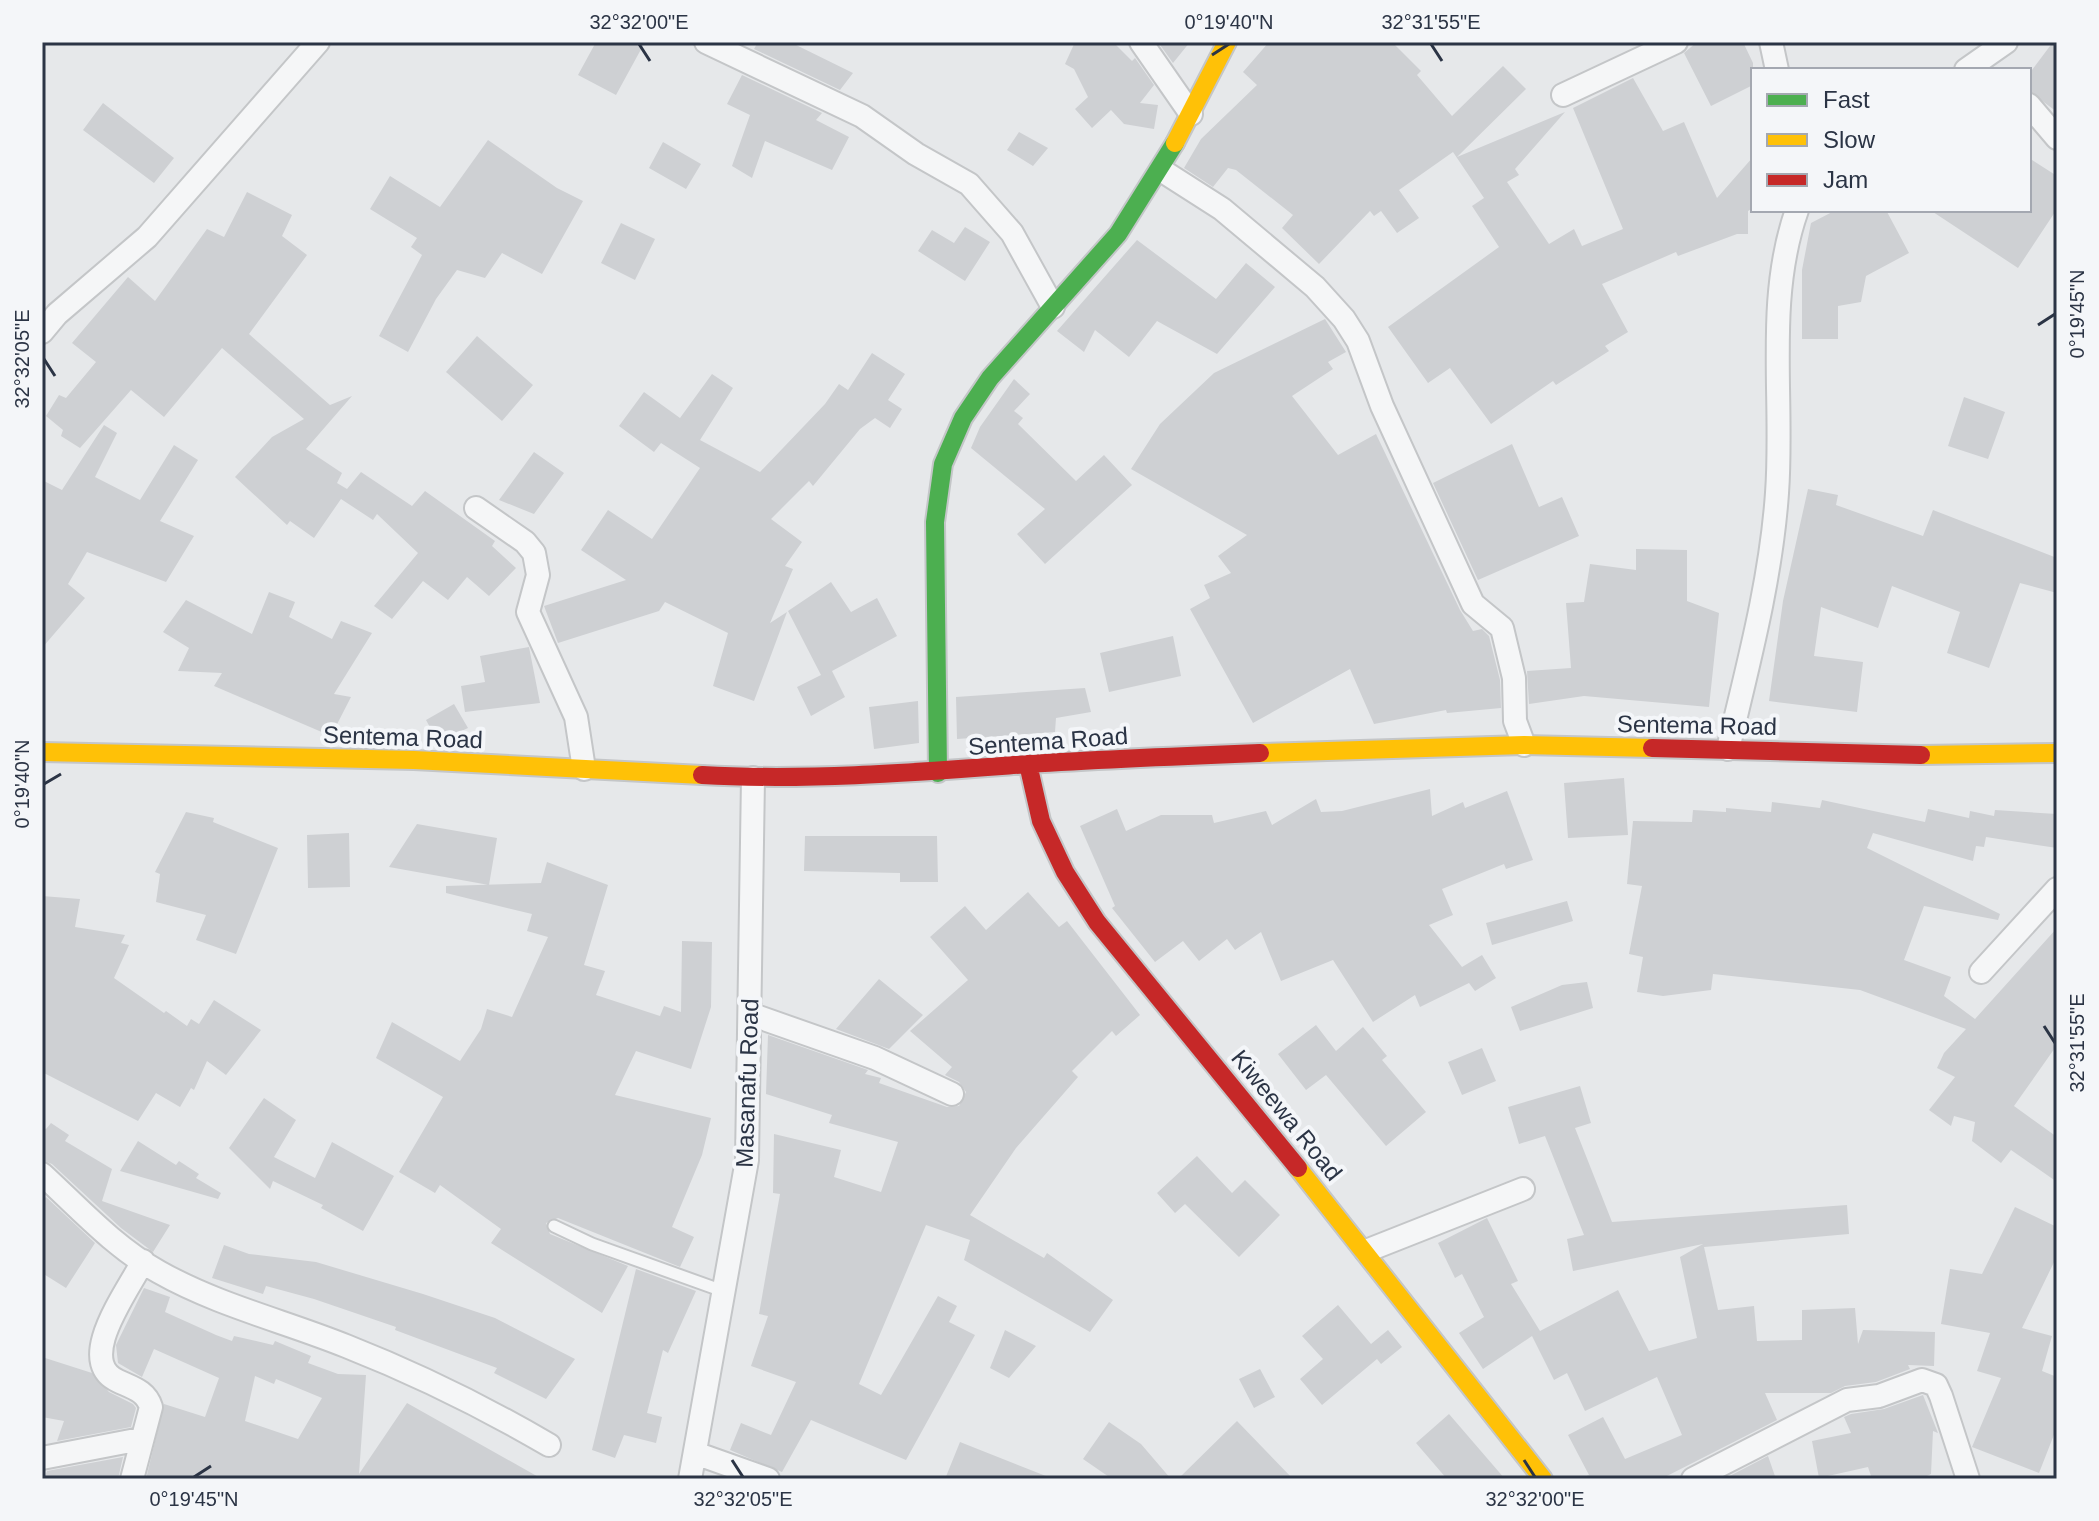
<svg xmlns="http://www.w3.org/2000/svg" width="2099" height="1521" font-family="Helvetica,sans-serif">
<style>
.building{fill:#ced0d3;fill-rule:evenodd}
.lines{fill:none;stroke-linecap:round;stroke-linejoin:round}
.lane-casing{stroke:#c4c6c8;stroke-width:15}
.street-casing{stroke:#c4c6c8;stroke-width:26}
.fast-casing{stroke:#c4c6c8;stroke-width:22}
.slow-casing{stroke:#c4c6c8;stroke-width:22}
.jam-casing{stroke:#c4c6c8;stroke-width:22}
.lane{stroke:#f5f6f7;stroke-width:11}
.street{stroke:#f5f6f7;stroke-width:22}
.fast{stroke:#4caf50;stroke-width:18}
.slow{stroke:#ffc107;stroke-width:18}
.jam{stroke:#c62828;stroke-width:18}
.ticks{fill:none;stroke:#2b3445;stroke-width:3}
.labels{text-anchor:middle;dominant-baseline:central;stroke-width:8;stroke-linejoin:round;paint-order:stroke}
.street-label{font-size:24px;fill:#2b3445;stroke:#f4f6f9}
.neatline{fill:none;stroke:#2b3445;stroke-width:3}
.ticks-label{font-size:20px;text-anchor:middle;fill:#2b3445}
</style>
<rect width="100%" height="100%" fill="#e6e8ea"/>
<path class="building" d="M596 42H645L616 95 578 75Z
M758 42H790L853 73 840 90 754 49Z
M1075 42H1113L1132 61 1135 58 1154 85 1140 103 1158 105 1154 129 1124 124 1111 110 1092 128 1075 109 1088 97 1074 69 1065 64Z
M1158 42H1190L1173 63Z
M1269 42H1392L1421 71 1417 75 1452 116 1503 66 1526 89 1457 157 1565 112 1515 169 1519 175 1507 182 1549 244 1574 229 1582 246 1623 229 1573 108 1633 78 1663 131 1684 122 1717 198 1753 157V208L1748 211V234H1737L1678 256 1676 252 1602 284 1628 332 1605 346 1609 351 1556 385 1553 381 1491 424 1450 368 1428 383 1388 327 1499 247 1472 206 1484 198 1453 152 1399 190 1419 218 1397 233 1381 211 1374 216 1370 211 1319 264 1282 228 1293 215 1236 170 1228 168 1213 187 1184 168 1201 139 1257 85 1243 72Z
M1697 42H1743L1753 63V85L1711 106 1684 53Z
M2053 42H2057V112L2029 91V74Z
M742 75 822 113 816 120 849 137 832 170 765 141 752 178 732 166 750 115 727 104Z
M103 103 174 158 154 183 83 130Z
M1019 132 1048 148 1033 166 1007 150Z
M488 140 557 188 583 201 542 274 502 253 485 278 457 270 436 299 408 352 379 336 422 255 411 247 417 238 370 209 390 176 440 207Z
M663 142 701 164 686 189 649 168Z
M2029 158 2057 176V209L2018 268 1930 210H2029Z
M247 192 292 215 282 236 307 255 249 334 330 405 352 396 306 449 342 473 337 483 347 489 361 472 412 506 425 491 495 541 492 546 516 568 489 596 467 577 448 600 423 581 392 619 374 606 418 553 377 514 373 520 341 499 314 538 290 521 287 525 235 477 272 437 304 419 222 348 164 417 131 390 80 448 61 436 63 430 46 416 59 395 66 398 96 362 72 343 128 277 155 301 207 229 224 237Z
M1836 210H1886L1909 253 1866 276 1861 302 1838 306V339H1802V270L1811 223Z
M621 223 655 239 635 280 601 263Z
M965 227 990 242 965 281 918 251 932 230 954 243Z
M1137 240 1216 299 1246 263 1275 287 1217 354 1157 321 1129 357 1095 330 1084 352 1057 331Z
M1325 319 1346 352 1328 362 1333 369 1292 396 1338 455 1376 434 1460 610 1473 631 1482 629 1489 636 1500 680 1501 708 1447 713 1446 710 1374 724 1350 669 1253 723 1190 609 1210 598 1204 585 1231 573 1218 556 1247 535 1131 469 1160 424 1214 373Z
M477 336 533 385 502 421 446 372Z
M872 353 905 374 888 400 902 409 890 428 875 418 860 429 813 486 809 481 771 519 802 542 785 566 793 569 770 623 787 612 754 701 713 686 728 633 665 602 659 611 558 643 544 606 626 580 581 550 608 510 652 539 700 468 661 443 654 452 619 426 644 392 680 418 712 374 733 388 700 440 760 472 825 404 839 384 848 390Z
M1014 379 1030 394 1014 411 1023 418 1018 424 1076 481 1104 455 1132 485 1045 564 1017 534 1045 509 971 448 980 427Z
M1964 397 2005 412 1988 459 1948 446Z
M104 425 117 433 95 477 140 500 174 445 198 460 160 521 194 536 166 582 87 552 68 584 85 598 42 648V480L62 490Z
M1512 444 1539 507 1562 497 1579 536 1478 580 1433 483Z
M534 452 564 473 534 514 499 500Z
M1808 489 1838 495 1836 505 1923 536 1933 510 2057 558V593L2020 583 1989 668 1947 653 1960 612 1892 586 1878 628 1821 607 1814 656 1863 662 1857 712 1769 701 1783 601Z
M1636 549 1687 550V601L1719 613 1709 707 1584 696 1529 704 1527 671 1571 668 1566 603 1584 602 1590 564 1636 570Z
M831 582 851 612 877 598 897 636 832 671 845 697 811 716 797 687 821 675 788 611Z
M269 592 295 602 289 617 332 639 341 621 372 633 334 694 351 697 331 736 214 686 222 673 178 671 189 648 163 632 186 600 252 634Z
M1173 636 1181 676 1109 692 1100 653Z
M529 647 540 703 465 712 461 686 485 682 480 656Z
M1085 688 1091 712 1056 718 1055 732 957 739 956 697Z
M918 701 919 743 874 749 869 707Z
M454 704 468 728 438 742 426 720Z
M1624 778 1628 835 1568 838 1564 783Z
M1430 789 1432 816 1463 802 1465 808 1507 791 1533 860 1506 869 1504 864 1442 889 1453 915 1429 925 1462 967 1482 955 1496 978 1475 991 1469 983 1420 1007 1415 995 1373 1022 1333 960 1281 981 1261 932 1235 950 1227 939 1199 961 1183 941 1155 962 1112 908 1115 906 1080 826 1117 809 1126 831 1161 815H1212L1214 823 1266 811 1272 825 1316 799 1321 812 1342 811Z
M1822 800 1925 822 1928 809 1969 818 1970 811 1994 816 1995 810 2057 814V848L1986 837 1984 847 1976 846 1973 861 1873 833 1867 848 2000 914 1998 920 1924 906 1904 960 1951 977 1944 996 1975 1019 2057 928V1045L2014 1106 2057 1137V1182L2011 1150 2001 1163 1972 1141 1975 1122 1954 1116 1951 1126 1929 1110 1955 1077 1937 1068 1944 1053 1966 1029 1860 990 1713 974 1711 990 1663 996 1637 992 1643 957 1629 954 1642 886 1627 884 1633 821 1692 822 1693 810 1726 812V808L1771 812 1772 802 1820 808Z
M186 812 214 818 213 822 278 848 236 954 196 940 206 915 156 902 160 874 155 872Z
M417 824 497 838 489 885 389 867Z
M349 833 350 887 308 888 307 835Z
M805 836H937L938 882H900V873L804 871Z
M547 862 608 885 584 965 605 971 596 995 660 1016 664 1006 681 1012 682 941 712 942 711 1007 691 1069 636 1051 615 1095 711 1118 702 1155 672 1227 694 1237 680 1267 558 1218 546 1223 550 1234 628 1266 602 1313 491 1243 501 1229 440 1185 435 1193 399 1172 443 1097 376 1058 392 1022 460 1061 481 1029 487 1009 512 1017 548 937 527 931 532 914 446 893V886L541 883Z
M1028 892 1059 927 1067 921 1140 1015 1116 1036 1112 1031 1072 1071 1078 1077 1016 1148 970 1215 1044 1258 1047 1253 1113 1300 1090 1332 964 1260 970 1240 926 1225 859 1384 881 1395 938 1296 957 1306 949 1322 975 1335 906 1460 811 1420 782 1472 730 1450 741 1423 771 1435 796 1382 751 1366 768 1316 759 1314 780 1194 773 1193 774 1134 841 1150 834 1177 881 1192 898 1142 829 1123 832 1115 766 1094 768 1035 868 1070 865 1074 881 1078 879 1083 947 1107 959 1106 966 1092 959 1082 945 1075 952 1067 910 1031 968 980 930 937 965 906 986 930Z
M42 896 80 899 75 927 125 935 121 943 129 945 114 978 164 1013 166 1011 187 1026 191 1019 199 1024 214 1000 261 1030 226 1075 207 1061 194 1090 191 1088 180 1107 156 1093 138 1121 42 1072Z
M1567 901 1573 921 1492 945 1486 923Z
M879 979 923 1015 889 1049 836 1029Z
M1587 982 1593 1008 1520 1031 1511 1007 1562 985Z
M1316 1025 1336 1051 1363 1027 1387 1056 1382 1060 1426 1112 1386 1146 1326 1075 1306 1090 1278 1054Z
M1482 1048 1496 1081 1462 1095 1448 1062Z
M1580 1086 1591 1123 1575 1128 1612 1222 1847 1205 1849 1234 1704 1247 1718 1310 1754 1306 1757 1341 1802 1340V1310L1855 1308 1858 1344 1863 1330 1935 1332 1934 1366 1908 1365 1910 1369 1876 1382 1845 1386 1831 1393H1765L1777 1420 1661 1479H1579L1589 1475 1568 1435 1603 1417 1625 1459 1682 1435 1657 1377 1585 1411 1567 1373 1554 1380 1532 1336 1483 1369 1459 1333 1484 1317 1462 1274 1455 1278 1438 1243 1487 1218 1518 1281 1511 1284 1540 1331 1618 1290 1649 1351 1697 1338 1680 1257 1703 1244 1573 1271 1567 1239 1584 1235 1545 1136 1519 1144 1508 1107Z
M264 1098 296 1120 274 1157 315 1178 332 1142 394 1176 363 1231 321 1208 323 1205 273 1181 270 1189 229 1148Z
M51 1123 69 1135 65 1141 112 1169 102 1201 170 1225 153 1252 121 1228 52 1164 42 1160V1127L46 1129Z
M138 1141 176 1165 179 1161 199 1174 196 1178 221 1193 218 1199 120 1171Z
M1197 1156 1232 1193 1245 1180 1280 1215 1239 1257 1185 1204 1175 1213 1157 1193Z
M46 1197 95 1243 66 1288 42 1273V1202Z
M2015 1207 2057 1227V1256L2022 1328 2052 1336 2042 1371 2057 1377V1427L2039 1473 1972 1447 2001 1378 1977 1371 1990 1333 1941 1324 1950 1269 1982 1274Z
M224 1245 249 1254 316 1262 423 1294 495 1318 575 1359 546 1399 494 1373 497 1368 395 1330 396 1327 314 1299 266 1286 263 1294 212 1278Z
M636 1269 696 1291 668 1353 663 1350 647 1413 662 1417 656 1443 624 1435 615 1458 592 1450Z
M144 1288 170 1297 165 1312 216 1335 232 1341 234 1336 273 1345 275 1341 311 1356 308 1363 338 1374 366 1375 359 1474 407 1403 542 1479H146L164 1404 205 1417 219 1378 154 1349 142 1377 118 1363 116 1345ZM255 1376 274 1384 276 1379 322 1398 298 1439 245 1421Z
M1338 1305 1371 1344 1388 1330 1402 1347 1381 1364 1377 1359 1322 1405 1300 1379 1323 1359 1302 1336Z
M1005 1330 1036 1346 1009 1378 990 1368Z
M42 1357 92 1373 109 1392 133 1404 136 1408 131 1427 57 1441 64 1421 42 1417Z
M1260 1369 1275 1397 1254 1408 1239 1379Z
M1923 1395 1938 1433 1933 1431 1931 1474 1921 1479H1872L1868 1467 1819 1478 1812 1441 1851 1433 1844 1417 1851 1414 1884 1409Z
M1449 1414 1505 1479H1447L1416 1443Z
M1237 1421 1293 1479H1178Z
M1109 1422 1141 1444 1171 1479H1112L1083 1459Z
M960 1442 1051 1478V1479H945Z
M1768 1456 1776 1479H1724Z
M123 1457 118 1479H44L47 1471Z"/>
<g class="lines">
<g class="lane-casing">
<path id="lane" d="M554 1226 592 1244 723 1291"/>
</g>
<g class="street-casing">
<path id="street" d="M706 42 862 116 916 154 969 184 1012 233 1053 307
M1141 42 1191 114
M1771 42 1777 70
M1966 70 2006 42
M1563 95 1676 42
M2029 105 2057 138
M1161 170 1222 209 1315 287 1344 319 1358 341 1382 406 1473 604 1502 628 1514 678 1515 721 1524 745
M42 332 57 314 147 237 318 42
M476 508 525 542 534 553 538 575 528 612 576 717 584 769
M1728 749C1748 665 1771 580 1777 493 1784 399 1765 300 1797 210
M1981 972 2057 889
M750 1014 875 1058 952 1094
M42 1174C79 1208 114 1247 159 1272 217 1305 284 1321 346 1346 417 1374 484 1407 549 1445
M1366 1251 1523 1189
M695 1453 768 1479
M42 1458 141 1439
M132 1479 151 1407C146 1391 133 1388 118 1381 74 1361 128 1291 143 1261
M690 1479 747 1160 753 778
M1693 1479 1847 1400 1879 1396 1922 1380 1936 1385 1941 1396 1968 1479"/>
</g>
<g class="fast-casing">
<path id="fast" d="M938 773 935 522 943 464 963 418 990 378 1118 234 1175 143"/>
</g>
<g class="slow-casing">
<path id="slow" d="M1175 143 1227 42
M42 752 414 760 702 775
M1260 753 1524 745 1652 748
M1921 755 2057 753
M1298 1168 1543 1479"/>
</g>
<g class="jam-casing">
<path id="jam" d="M1652 748 1921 755
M1028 764 1041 821 1065 872 1097 922 1298 1168
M702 775C811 781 920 772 1029 764 1106 759 1183 756 1260 753"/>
</g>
<use href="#lane" class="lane"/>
<use href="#street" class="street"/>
<use href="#fast" class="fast"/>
<use href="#slow" class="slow"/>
<use href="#jam" class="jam"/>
</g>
<path class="ticks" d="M639 44 650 61M1431 44 1442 61M1212 55 1229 44M2038 325 2055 314M44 359 55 376M44 784 61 774M2044 1026 2055 1043M732 1460 743 1477M1524 1460 1535 1477M194 1477 211 1466"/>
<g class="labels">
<g class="street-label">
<text transform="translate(1697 725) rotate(1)">Sentema Road</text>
<text transform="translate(403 737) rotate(2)">Sentema Road</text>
<text transform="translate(1048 741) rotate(-4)">Sentema Road</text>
<text transform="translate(747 1083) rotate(-88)">Masanafu Road</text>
<text transform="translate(1287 1115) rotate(51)">Kiweewa Road</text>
</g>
</g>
<rect width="2099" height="1521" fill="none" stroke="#f4f6f9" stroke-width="88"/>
<rect x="1751" y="68" width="280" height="144" fill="#f4f6f9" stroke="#a4a8b1" stroke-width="2"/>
<rect x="1767" y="94" width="40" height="12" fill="#4caf50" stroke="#a4a8b1" stroke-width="2"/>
<text x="1823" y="108" font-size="24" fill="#2b3445">Fast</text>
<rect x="1767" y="134" width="40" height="12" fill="#ffc107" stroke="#a4a8b1" stroke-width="2"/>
<text x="1823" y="148" font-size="24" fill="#2b3445">Slow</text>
<rect x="1767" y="174" width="40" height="12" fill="#c62828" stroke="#a4a8b1" stroke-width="2"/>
<text x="1823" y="188" font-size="24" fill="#2b3445">Jam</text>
<rect x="44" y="44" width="2011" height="1433" class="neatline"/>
<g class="ticks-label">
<text x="639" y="29">32°32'00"E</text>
<text x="1229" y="29">0°19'40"N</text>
<text x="1431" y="29">32°31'55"E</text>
<text transform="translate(2077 314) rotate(-90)" y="7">0°19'45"N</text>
<text transform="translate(22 359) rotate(-90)" y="7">32°32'05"E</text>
<text transform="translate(22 784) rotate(-90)" y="7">0°19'40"N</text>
<text transform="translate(2077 1043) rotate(-90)" y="7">32°31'55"E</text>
<text x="194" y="1506">0°19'45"N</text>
<text x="743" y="1506">32°32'05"E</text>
<text x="1535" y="1506">32°32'00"E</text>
</g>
</svg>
